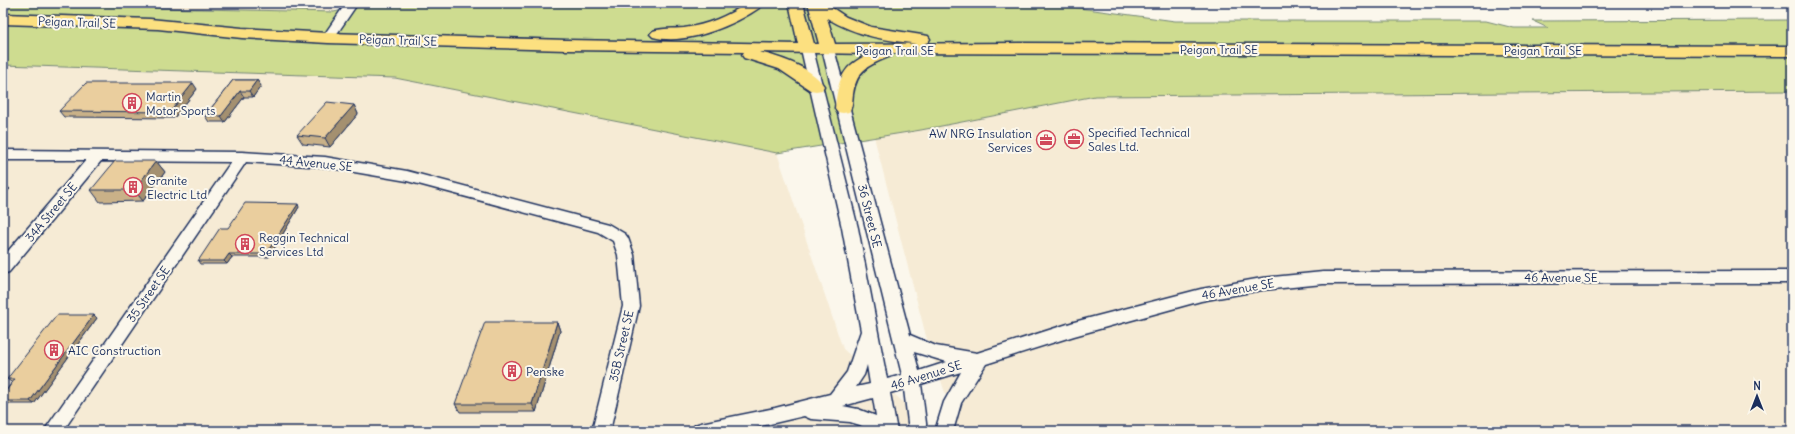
<svg xmlns="http://www.w3.org/2000/svg" width="1795" height="434" font-family="Delius,sans-serif">
<style>
.built{fill:#f6ebd5}
.green{fill:#cedc90;stroke:#748677}
.lines{fill:none;stroke-linecap:round;stroke-linejoin:round}
.minor-casing{stroke:#1b2f5e;stroke-width:3}
.major-casing{stroke:#1b2f5e;stroke-width:3}
.minor{fill:#fbf7ec;fill-rule:evenodd}
.major{fill:#fce080;fill-rule:evenodd}
.wall{fill:#c9b188;stroke:#1b2f5e}
.shaded-wall{fill:#a4906f;stroke:#1b2f5e}
.building{fill:#eace9e;stroke:#1b2f5e}
.labels{text-anchor:middle;dominant-baseline:central;stroke-width:4;stroke-linejoin:round;paint-order:stroke}
.street-label{font-size:12px;fill:#1b2f5e;stroke:#fbf7ec}
.poi-label{font-size:12px;fill:#1b2f5e;stroke:#fbf7ec;text-anchor:start}
</style>
<rect width="100%" height="100%" fill="#fbf7ec"/>
<filter id="ink" filterUnits="userSpaceOnUse"><feTurbulence type="fractalNoise" baseFrequency=".025" numOctaves="2"/><feDisplacementMap in="SourceGraphic" scale="8" xChannelSelector="R" yChannelSelector="G"/><feConvolveMatrix kernelMatrix="1 2 1 2 8 2 1 2 1" color-interpolation-filters="sRGB"/></filter>
<g filter="url(#ink)">
<path class="built" d="M50 3H340L334 12 157 8Z
M3 65 395 78 777 153 843 349 936 431H3Z
M1792 91V431H958L926 336 874 137 921 130 1095 96Z"/>
<path class="green" d="M3 3H50L157 8 334 12 366 4 376 3H1042L1175 21H1486L1514 28H1548L1533 21 1792 20V91L1095 96 921 130 777 153 395 78 3 65Z"/>
<g class="lines">
<g class="minor-casing">
<path id="minor" d="M346 3H358L332 41H324L322 38Z
M807 45 811 46 813 49 858 228 887 379 902 375 822 49 824 46H832L834 49 910 335 936 346 977 353 1074 322 1201 289 1262 278 1323 272 1792 271V283L1323 284 1262 290 1201 301 1074 336 986 364 961 403 953 431H935L944 402 961 372 921 384 927 431H909L904 389 890 393 897 431H870L860 425 850 422 811 419 804 416 740 431H692L695 425 701 423 775 408 830 394 847 372 861 331 842 228 801 49 803 46ZM914 352 947 362 919 371ZM867 365 870 384 856 387 864 375ZM873 398 876 416 858 409 843 406Z
M3 150 242 152 325 157 407 171 608 224 625 234 628 238 634 255 639 306 610 431H592L623 306 618 255 613 241 598 232 407 181 325 167 246 162 63 431H44L231 162 101 161 9 272 3 274V257L86 160H3Z"/>
</g>
<g class="major-casing">
<path id="major" d="M747 3H764L762 6C735 25 687 46 653 37L650 34 653 31C663 28 673 29 684 28 707 25 728 16 747 3Z
M789 3H803L814 44H819L808 3H825L846 17 871 27 928 36 930 39 928 42 922 44C888 41 856 36 827 18L835 44 1025 43 1792 46V56L893 53 891 56C869 65 857 69 853 94 852 100 853 106 849 112L843 113 837 112 835 108C838 80 842 65 870 54L759 52C779 57 812 67 824 86L822 90 816 91 810 90 779 69 744 58 742 55 744 52 567 50 328 43 242 38 158 29 3 24V14L150 19 242 28 328 33 567 40 798 44Z"/>
</g>
<use href="#minor" class="minor"/>
<use href="#major" class="major"/>
</g>
<path class="wall" d="M233 80H257L261 86 253 97H244L225 122H209L205 116Z
M197 89 174 118 64 117 59 111Z
M354 105 358 114 330 147 303 144 297 135Z
M156 161 165 172 143 201 100 202 91 190Z
M299 207 269 257H232L227 264H200L198 261 228 228Z
M97 318 34 404H3V395L12 382H11L7 379Z
M557 322 560 331 536 412H460L455 404Z"/>
<path class="shaded-wall" d="M257 80 261 86 253 97 249 91Z
M193 83 197 89 174 118 170 112Z
M240 91 244 97 225 122 221 116Z
M354 105 358 114 330 147 325 138Z
M156 161 165 172 143 201 134 190Z
M7 186 10 189 3 196V190Z
M298 204 299 207 269 257 266 254Z
M229 254 232 257 227 264 224 261Z
M94 315 97 318 34 404 30 401Z
M557 322 560 331 536 412 532 404Z"/>
<path class="building" d="M233 80H257L249 91H240L221 116H205Z
M86 83H193L170 112 59 111Z
M327 102 354 105 325 138 297 135Z
M115 161H156L134 190H91Z
M3 186H7L3 190Z
M245 203 298 204 266 254H229L224 261H198L220 228H228Z
M57 315H94L30 401H3V395L15 379H7Z
M485 322H557L532 404H455Z"/>
</g>
<defs>
<g id="building-ring" transform="scale(1)"><circle r="9.5" fill="#fbf7ec" stroke="#d1495b" stroke-width="1.5"/><path d="M-4-6H4V6H1V3H-1V6H-4ZM-2.5-4.3h1.7v1.8h-1.7ZM.8-4.3h1.7v1.8H.8ZM-2.5-1h1.7V.8h-1.7ZM.8-1h1.7V.8H.8Z" fill="#d1495b"/></g>
<g id="office-ring" transform="scale(1)"><circle r="9.5" fill="#fbf7ec" stroke="#d1495b" stroke-width="1.5"/><path d="M-6-3h4V-5.5h4V-3h4V5H-6ZM-1-4.5V-3h2v-1.5ZM-6 0V1H6V0Z" fill="#d1495b"/></g>
</defs>
<g fill-rule="evenodd">
<use href="#building-ring" x="132" y="103"/>
<use href="#office-ring" x="1074" y="139"/>
<use href="#office-ring" x="1046" y="140"/>
<use href="#building-ring" x="133" y="187"/>
<use href="#building-ring" x="245" y="244"/>
<use href="#building-ring" x="54" y="350"/>
<use href="#building-ring" x="512" y="371"/>
</g>
<g class="labels">
<g class="street-label">
<text transform="translate(77 22) rotate(2)">Peigan Trail SE</text>
<text transform="translate(398 40) rotate(2)">Peigan Trail SE</text>
<text x="1219" y="49">Peigan Trail SE</text>
<text x="895" y="50">Peigan Trail SE</text>
<text x="1543" y="50">Peigan Trail SE</text>
<text transform="translate(316 163) rotate(6)">44 Avenue SE</text>
<text transform="translate(51 212) rotate(-50)">34A Street SE</text>
<text transform="translate(870 216) rotate(76)">36 Street SE</text>
<text x="1561" y="277">46 Avenue SE</text>
<text transform="translate(1238 289) rotate(-10)">46 Avenue SE</text>
<text transform="translate(148 294) rotate(-55)">35 Street SE</text>
<text transform="translate(621 346) rotate(-77)">35B Street SE</text>
<text transform="translate(926 375) rotate(-17)">46 Avenue SE</text>
</g>
<g class="poi-label">
<text x="146" y="96">Martin<tspan x="146" dy="14">Motor Sports</tspan></text>
<text x="1088" y="132">Specified Technical<tspan x="1088" dy="14">Sales Ltd.</tspan></text>
<text x="1032" y="133" text-anchor="end">AW NRG Insulation<tspan x="1032" dy="14">Services</tspan></text>
<text x="147" y="180">Granite<tspan x="147" dy="14">Electric Ltd</tspan></text>
<text x="259" y="237">Reggin Technical<tspan x="259" dy="14">Services Ltd</tspan></text>
<text x="68" y="350">AIC Construction</text>
<text x="526" y="371">Penske</text>
</g>
</g>
<rect width="1795" height="434" fill="none" stroke="#fbf7ec" stroke-width="16"/>
<rect x="8" y="8" width="1779" height="418" fill="none" stroke="#1b2f5e" stroke-width="1.5" filter="url(#ink)"/>
<g transform="translate(1757 396)" stroke="#fbf7ec" stroke-width="3" paint-order="stroke">
<path d="M0-3L7 15L0 10L-7 15Z" fill="#1b2f5e"/>
<text y="-6" font-size="11" font-weight="bold" text-anchor="middle" fill="#1b2f5e">N</text>
</g>
</svg>
